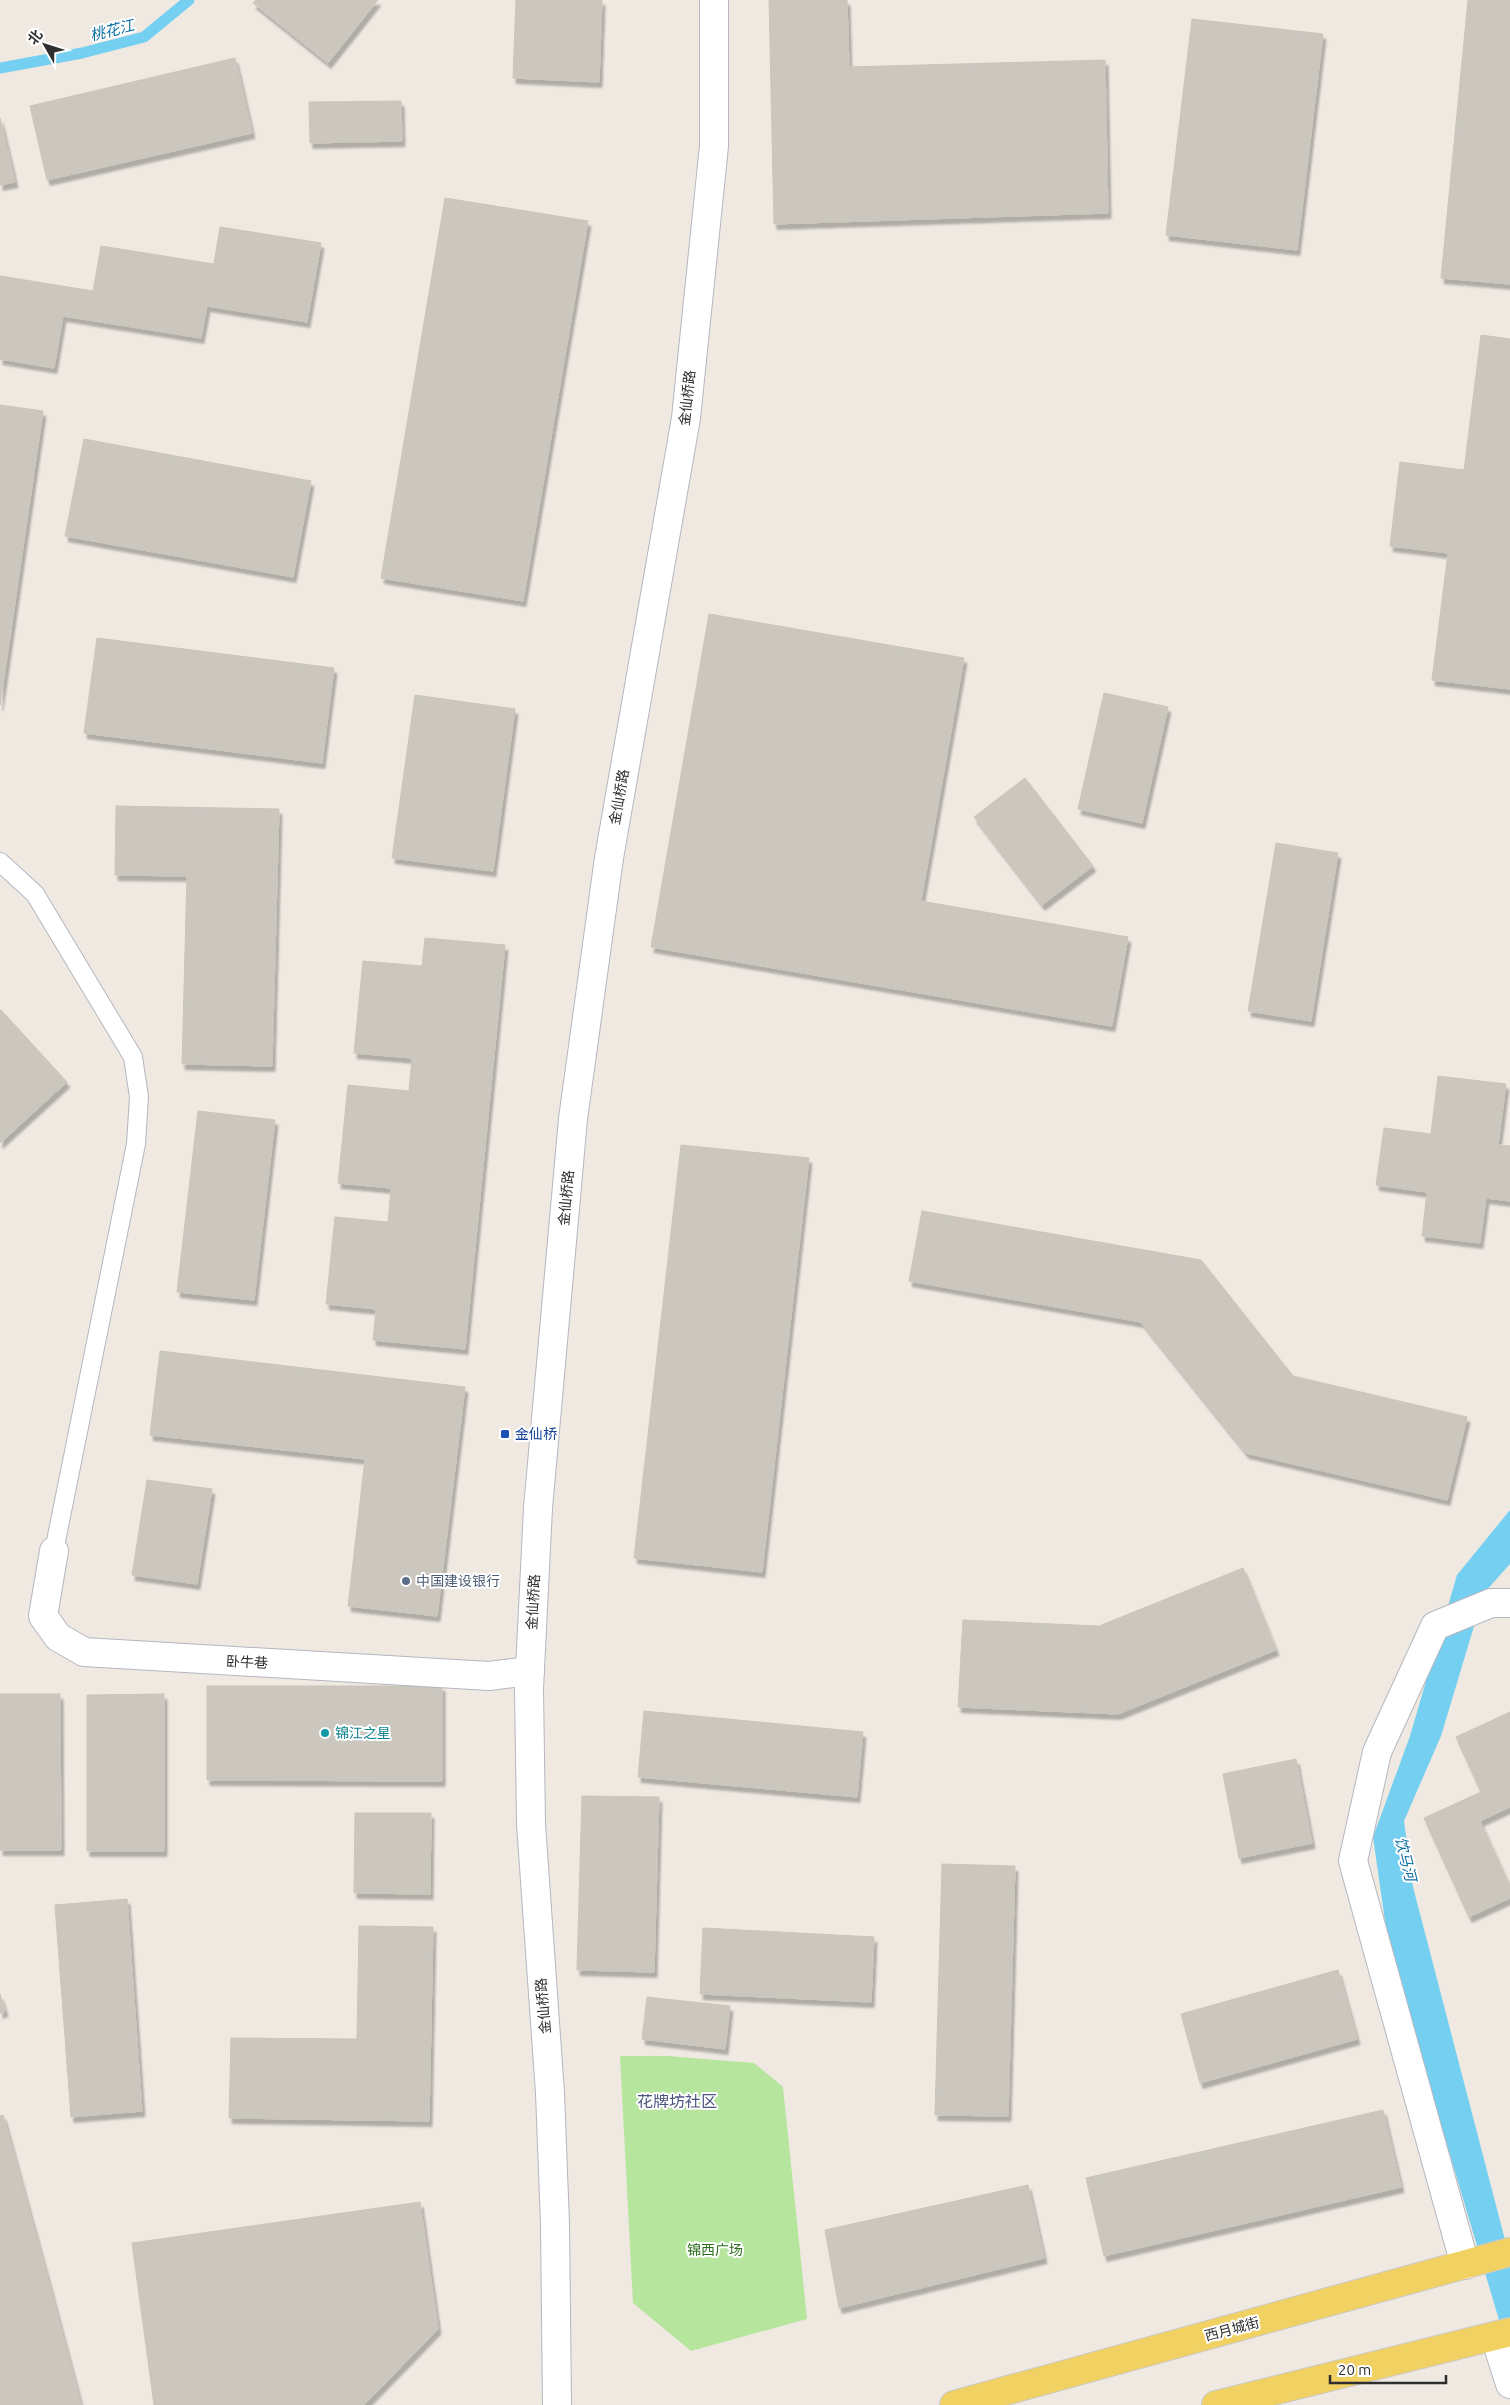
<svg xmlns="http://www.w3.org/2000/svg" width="1510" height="2405" font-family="Ubuntu,'Noto Sans SC',sans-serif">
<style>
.green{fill:#b6e59e}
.water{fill:#75cff0}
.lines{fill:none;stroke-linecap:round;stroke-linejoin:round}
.stream{stroke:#75cff0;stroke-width:11}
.building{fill:#cbc7bf;stroke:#cbc5ba;filter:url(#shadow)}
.service-casing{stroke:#b4b7c1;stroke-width:20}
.minor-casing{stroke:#b4b7c1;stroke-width:30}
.tertiary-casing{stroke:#b4b7c1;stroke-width:30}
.primary-casing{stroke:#c9c9c9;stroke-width:30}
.service{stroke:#fff;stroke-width:18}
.minor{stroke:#fff;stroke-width:28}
.tertiary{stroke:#fff;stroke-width:28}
.primary{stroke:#f2d163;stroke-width:28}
.transit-dot{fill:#1a4fb4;stroke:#fff;stroke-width:2}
.service-dot{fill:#5c6f8a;stroke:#fff;stroke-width:2}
.culture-dot{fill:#0f9aa8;stroke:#fff;stroke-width:2}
.labels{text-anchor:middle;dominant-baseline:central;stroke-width:4;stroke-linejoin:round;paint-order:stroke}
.street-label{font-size:14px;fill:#2e2e2e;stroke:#fff}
.transit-label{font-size:14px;fill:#164399;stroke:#fff;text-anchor:start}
.service-label{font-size:14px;fill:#4e5e75;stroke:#fff;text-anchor:start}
.culture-label{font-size:14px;fill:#0d838f;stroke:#fff;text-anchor:start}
.park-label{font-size:14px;fill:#2c6e1b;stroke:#fff}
.water-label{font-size:15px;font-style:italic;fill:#0d6fa3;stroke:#fff}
.quarter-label{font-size:16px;fill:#4d5680;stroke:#fff}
</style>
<defs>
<filter id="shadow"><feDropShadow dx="3" dy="5.5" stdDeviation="1" flood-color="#0004"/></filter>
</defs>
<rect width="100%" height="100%" fill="#efe9e1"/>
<path class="green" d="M620 2056H667L754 2063 783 2087 807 2319 691 2351 633 2303Z"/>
<path class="water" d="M1510 1510V1564L1484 1593 1441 1736 1404 1821 1413 1887 1510 2259V2357L1389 1949 1373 1837 1410 1736 1457 1575Z"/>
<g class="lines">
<path class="stream" d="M0 68 82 53 144 37 189 0"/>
</g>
<path class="building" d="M256 0H378L328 63 253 3Z
M516 0H602L599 82 513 78Z
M769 0H847L849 67 1105 60 1108 213 774 224Z
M1468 0H1510V284L1441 278Z
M1192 19 1323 34 1297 250 1166 235Z
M235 58 252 133 47 180 30 106Z
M401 101 402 141 310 143 309 102Z
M0 118 15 182 0 185Z
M445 198 588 221 523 601 381 578Z
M220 227 321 243 307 322 207 306 201 338 63 316 54 368 0 359V276L93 291 101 246 214 264Z
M1481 335 1510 339V689L1432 680 1448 553 1390 546 1400 462 1464 470Z
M0 405 43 411 0 705Z
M84 439 311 481 293 577 65 536Z
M709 614 964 658 921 901 1128 937 1112 1026 651 947Z
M97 638 334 668 322 763 84 733Z
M1104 693 1168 707 1142 823 1078 809Z
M415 695 515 709 493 871 392 858Z
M1025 778 1093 866 1042 905 974 817Z
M116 806 279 809 272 1066 182 1064 187 876 115 875Z
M1276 843 1338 853 1311 1021 1248 1011Z
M425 938 505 945 465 1349 373 1340 376 1309 326 1304 335 1217 388 1222 391 1188 338 1183 348 1085 409 1091 412 1058 354 1053 363 961 422 966Z
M1 1010 67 1082 0 1143V1011Z
M1438 1076 1506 1084 1498 1145 1510 1146V1201L1486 1198 1480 1243 1422 1236 1427 1192 1376 1185 1384 1128 1431 1134Z
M198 1111 275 1120 254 1300 177 1292Z
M681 1145 809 1158 762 1572 634 1558Z
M922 1211 1201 1260 1293 1376 1467 1417 1447 1500 1246 1453 1141 1322 909 1281Z
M160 1351 465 1387 437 1616 348 1606 365 1459 150 1435Z
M147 1480 212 1489 197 1584 132 1575Z
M1243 1568 1276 1650 1118 1714 958 1707 963 1620 1099 1626Z
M207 1686H442V1781L207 1780Z
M0 1694H60L61 1850H0Z
M164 1694V1851H87V1695Z
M644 1711 863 1732 857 1797 638 1777Z
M1510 1712V1807L1480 1821 1510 1887V1898L1469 1917 1424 1818 1481 1792 1456 1737Z
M1296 1759 1312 1843 1239 1858 1223 1774Z
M582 1796 659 1797 654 1972 577 1970Z
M355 1813H431L430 1894 354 1893Z
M942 1864 1015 1866 1008 2116 935 2115Z
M127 1899 142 2111 71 2117 55 1905Z
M359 1926 433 1927 429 2121 229 2118 231 2038 357 2039Z
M703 1928 874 1937 871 2002 700 1994Z
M1338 1970 1357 2039 1200 2083 1181 2014Z
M0 1994 5 2011 0 2013Z
M647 1997 730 2006 725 2049 642 2039Z
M1383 2110 1401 2187 1104 2256 1086 2178Z
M3 2115 49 2284 0 2298V2116Z
M1028 2185 1044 2258 839 2308 825 2230Z
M420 2202 438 2329 364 2405H154L132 2243Z
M49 2284 81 2405H0V2298Z"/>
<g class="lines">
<g class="service-casing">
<path id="service" d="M0 862 35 894 133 1057 139 1097 136 1144 54 1551"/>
</g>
<g class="minor-casing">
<path id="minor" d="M54 1551 43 1616 58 1637 84 1652 489 1676 530 1671
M1465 2265 1353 1861 1377 1752 1435 1626 1491 1603H1510
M1495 2337 1510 2384"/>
</g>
<g class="tertiary-casing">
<path id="tertiary" d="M557 2405 555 2224 550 2093 531 1824 529 1689 538 1508 573 1119 609 858 686 418 714 146V0"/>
</g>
<g class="primary-casing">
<path id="primary" d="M954 2405 1510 2252
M1216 2405 1510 2332"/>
</g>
<use href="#service" class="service"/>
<use href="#minor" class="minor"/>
<use href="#tertiary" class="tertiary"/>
<use href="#primary" class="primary"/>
</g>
<rect class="transit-dot" x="500" y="1429" width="10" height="10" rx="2.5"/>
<circle class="service-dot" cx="406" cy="1581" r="5"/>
<circle class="culture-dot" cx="325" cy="1733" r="5"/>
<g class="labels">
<g class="street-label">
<text transform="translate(687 398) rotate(-84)">金仙桥路</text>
<text transform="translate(619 797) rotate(-80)">金仙桥路</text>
<text transform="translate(566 1198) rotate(-85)">金仙桥路</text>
<text transform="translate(533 1602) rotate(-87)">金仙桥路</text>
<text transform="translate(247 1662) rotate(3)">卧牛巷</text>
<text transform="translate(543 2006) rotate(-95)">金仙桥路</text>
<text transform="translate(1232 2329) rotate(-15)">西月城街</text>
</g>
<g class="transit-label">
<text x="515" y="1434">金仙桥</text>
</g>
<g class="service-label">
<text x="416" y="1581">中国建设银行</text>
</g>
<g class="culture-label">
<text x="335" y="1733">锦江之星</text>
</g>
<g class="park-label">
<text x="715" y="2250">锦西广场</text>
</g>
<g class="water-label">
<text transform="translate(112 30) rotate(-14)">桃花江</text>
<text transform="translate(1406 1859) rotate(76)">饮马河</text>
</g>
<g class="quarter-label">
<text x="677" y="2101">花牌坊社区</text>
</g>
</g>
<g transform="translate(45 45) rotate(309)" stroke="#ffffff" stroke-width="4" paint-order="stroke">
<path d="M0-4L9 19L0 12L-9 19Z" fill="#2e2e2e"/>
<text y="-8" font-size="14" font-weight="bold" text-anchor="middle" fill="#2e2e2e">北</text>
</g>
<path d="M1330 2375v8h116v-8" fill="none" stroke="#2e2e2e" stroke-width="2.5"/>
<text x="1338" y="2375" font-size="15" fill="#2e2e2e" stroke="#ffffff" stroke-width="4" paint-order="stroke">20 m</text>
</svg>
